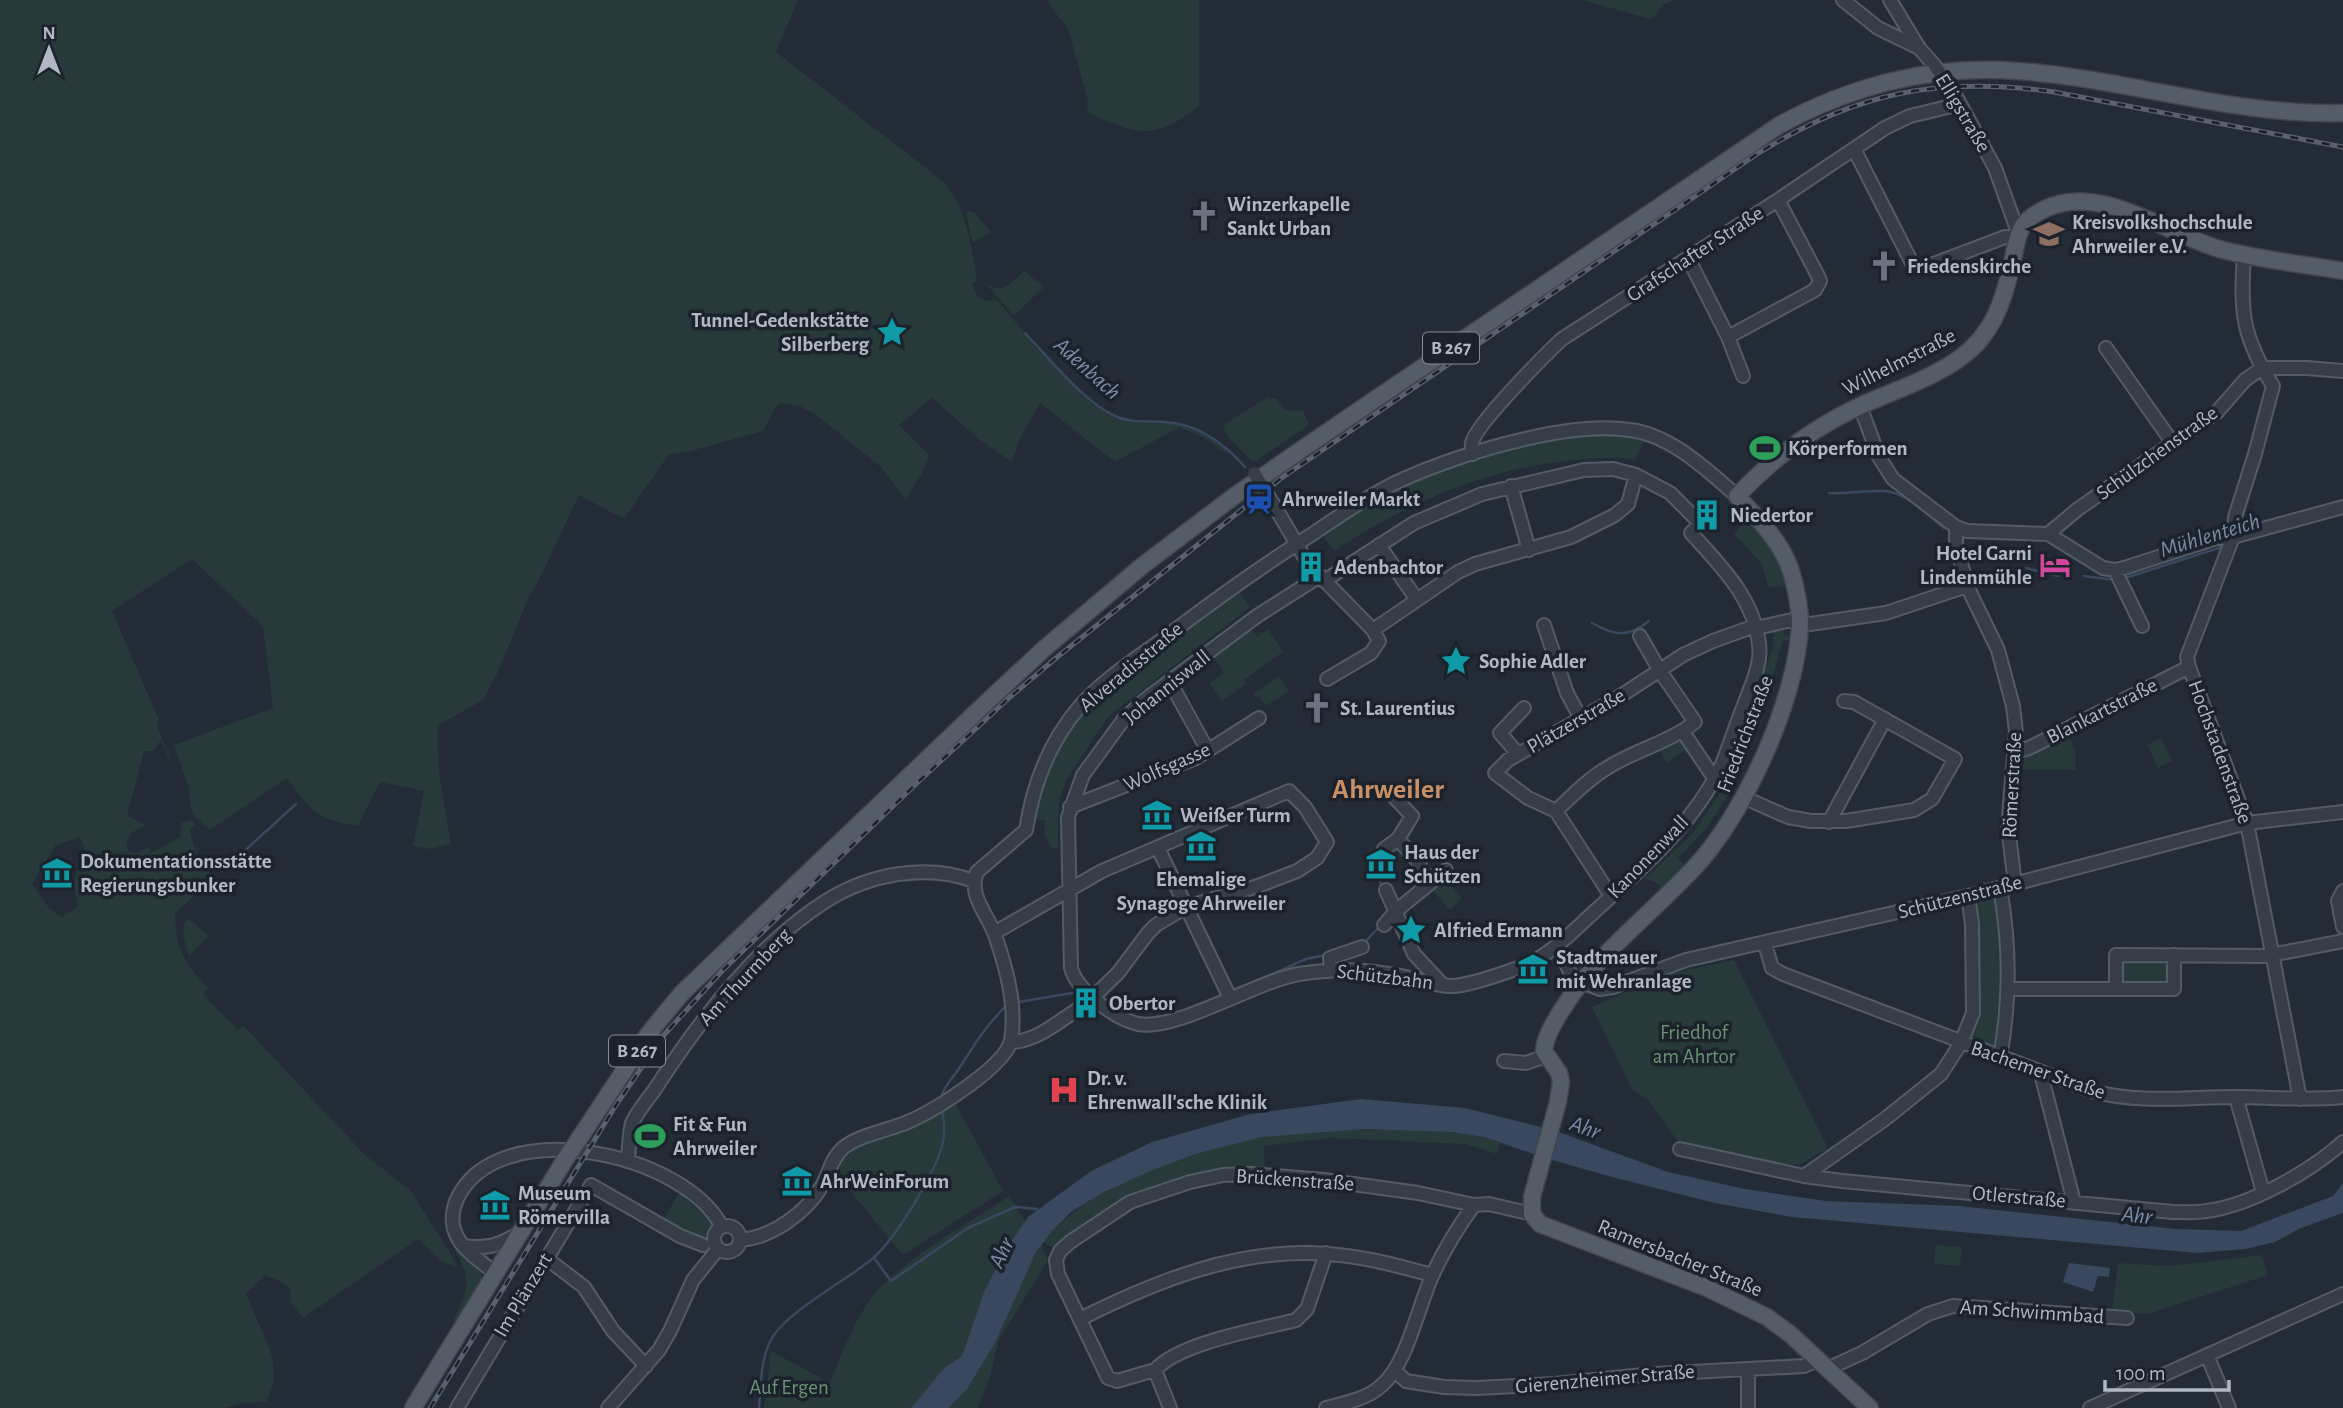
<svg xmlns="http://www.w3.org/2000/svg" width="2343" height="1408" font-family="'Alegreya Sans',sans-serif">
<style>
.green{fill:#273939;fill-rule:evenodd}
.water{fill:#39485e}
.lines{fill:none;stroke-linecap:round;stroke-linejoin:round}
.stream{stroke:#39485e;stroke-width:2.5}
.minor-tunnel{stroke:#38404b;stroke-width:12;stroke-dasharray:12 6;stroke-linecap:butt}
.minor-casing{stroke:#535b64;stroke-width:16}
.major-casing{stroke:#3f4650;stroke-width:19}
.minor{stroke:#363d47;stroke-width:12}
.major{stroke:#545c67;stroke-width:16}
.rail-casing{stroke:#58616d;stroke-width:5}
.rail{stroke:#1b222b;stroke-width:2.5;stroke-dasharray:8;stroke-linecap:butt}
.minor-bridge-casing{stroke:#535b64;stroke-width:16;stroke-linecap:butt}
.major-bridge-casing{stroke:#3f4650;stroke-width:19;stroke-linecap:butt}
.minor-bridge{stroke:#363d47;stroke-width:12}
.major-bridge{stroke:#545c67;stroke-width:16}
.labels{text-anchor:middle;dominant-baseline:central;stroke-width:7;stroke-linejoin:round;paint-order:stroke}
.shield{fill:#1b222b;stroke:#838b95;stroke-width:2}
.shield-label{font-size:19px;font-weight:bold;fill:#b0b8c3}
.street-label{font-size:21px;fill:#b0b8c3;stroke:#1b222b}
.poi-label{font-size:21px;font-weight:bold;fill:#b0b8c3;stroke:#1b222b;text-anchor:start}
.park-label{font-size:21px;fill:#6a9173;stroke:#1b222b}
.water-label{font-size:23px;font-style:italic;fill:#7b8ea9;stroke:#1b222b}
.district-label{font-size:28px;font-weight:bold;fill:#c99066;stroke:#1b222b}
</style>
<rect width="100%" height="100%" fill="#232b36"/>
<path class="green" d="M0 0H798L776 52 944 182C949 189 955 197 959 205 968 225 974 259 977 280L972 284 977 296 986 301 997 300C1023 330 1081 405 1116 418 1146 429 1177 417 1205 431L1204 434C1213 441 1225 444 1233 452L1226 454 1208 440 1180 427 1115 462 1040 403 1020 438 1012 462 980 440 932 398 899 425 929 455 921 475 905 499 881 467 820 418 802 407 780 403C769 414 771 420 763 431L687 452 669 454 624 519 579 495 539 580 530 594 498 672 483 700 437 726 439 772 451 844 430 849 413 846 424 791 380 782 358 826C315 819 312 812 287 778L210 830 196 818 191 808 189 788 174 745 273 708 263 626 192 559 112 611 159 720 157 726 171 761V764L161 740 153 751H144L127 816 146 825 131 833 126 845 129 851 135 853 150 847 151 853 180 837 181 823 192 820 196 825 190 829C193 848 199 864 213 877L175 914C176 952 184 961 208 988L203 994 238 1030 243 1025 365 1155 410 1190 449 1251 457 1267 441 1261 418 1239 303 1318 290 1301 291 1289 278 1280 264 1276 246 1293C258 1331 288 1361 266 1402L244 1403 225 1408H0ZM80 837 89 860C70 870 74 887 78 906L62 917 49 908 32 884 56 845Z
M1046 0H1199V107C1151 142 1138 135 1087 112L1088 101 1068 29Z
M1583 0H1676L1662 5 1655 16 1650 19Z
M968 211 975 213 991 232 973 243 966 215Z
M1024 271 1044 287 1014 316 986 284C1003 295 1011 283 1024 271Z
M1268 397 1277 399 1286 411 1303 410 1309 425 1255 462 1251 461C1243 450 1225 438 1223 425Z
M1583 434H1618L1645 439 1635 460C1615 456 1596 458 1577 460 1489 467 1407 503 1334 551L1321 532C1406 479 1484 447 1583 434Z
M1748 516C1767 531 1783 561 1788 585L1769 588 1761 563 1734 534Z
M1237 588 1250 607 1109 716 1066 780 1059 802 1058 848 1052 849 1044 835 1045 820 1032 819 1043 772 1083 707 1119 677Z
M1249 626 1257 637 1268 629 1283 652 1244 680 1246 684 1222 701 1209 683 1224 672 1211 654Z
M1773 631H1784L1783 635 1795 636 1794 642 1783 640 1770 686 1732 789 1707 828 1678 858 1687 868 1661 887 1656 882 1645 879 1693 833 1722 790 1727 791 1731 788 1730 783 1726 780 1773 646Z
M1279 676 1289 691 1266 706 1259 696 1256 698 1253 694Z
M1682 735 1690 747 1666 763 1659 747Z
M2069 735 2076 756 2075 770H2023L2024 758Z
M2161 738 2172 761 2158 768 2147 745Z
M1445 880 1462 898 1450 910 1433 891Z
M1998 897C2004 948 2004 998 1996 1049L1969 1038 1973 903Z
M186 920 192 921 209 936 189 956C186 945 180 931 186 920Z
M1734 960 1828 1148 1801 1164 1784 1166 1682 1147 1647 1099 1632 1089 1592 1007 1669 972 1673 973Z
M2121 960H2169L2168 983H2121Z
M955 1103 1003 1191 903 1255 843 1182 839 1165C861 1137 882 1142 911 1128 926 1121 940 1112 955 1103Z
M1365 1129C1409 1130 1459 1126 1500 1143L1497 1154 1466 1144 1330 1138 1264 1146 1265 1171 1189 1176 1055 1247 1048 1246 1044 1241C1085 1187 1197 1147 1263 1137 1296 1131 1331 1130 1365 1129Z
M679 1193 714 1224 704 1243 663 1220Z
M1009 1196 1026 1222 984 1292 962 1356 944 1368 911 1408H764L771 1351 830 1383C841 1356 851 1328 867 1304 893 1264 968 1224 1009 1196Z
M449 1228 482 1273 481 1284 458 1322 453 1320C477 1277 465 1273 447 1233Z
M1041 1244 1048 1260 998 1342 990 1377 978 1408H949C991 1365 1010 1306 1036 1252Z
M1936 1245 1962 1247 1960 1266 1934 1264Z
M2262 1255 2268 1275 2148 1314 2112 1311 2118 1263 2169 1266Z"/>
<path class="water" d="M1361 1099 1465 1108 1553 1130 1668 1172 1745 1189 1826 1201 1959 1206 2176 1229 2241 1231 2333 1196 2343 1183V1213L2301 1228 2275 1242 2245 1249 2197 1253 1792 1217 1715 1203 1612 1177 1545 1158 1484 1137 1452 1132 1365 1129 1262 1137 1198 1153 1155 1169 1104 1192 1071 1212 1052 1231 1036 1252 995 1343 967 1389 949 1408H911L944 1368 962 1356 984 1292 1007 1248 1028 1217 1091 1171 1152 1142 1250 1114Z
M2069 1263 2110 1268 2109 1277 2098 1276 2093 1292 2063 1282Z"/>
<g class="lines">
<path class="stream" d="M1025 333C1048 357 1085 403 1115 416 1130 423 1148 421 1163 422 1197 423 1223 442 1245 467
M1829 493C1848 494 1867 490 1884 491 1906 492 1927 515 1944 528
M2235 543 2266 534
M1961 545 1991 558
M2026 568 2058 576
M2084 576 2115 580
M2125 578 2225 546
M1592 623C1615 636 1628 638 1649 621
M239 856 296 804
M1372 864 1383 889
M1365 942 1379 927
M1257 981 1306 959 1325 955
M1019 1002 1072 993
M1168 1015 1185 1010
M941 1098C944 1086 951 1080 958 1070 973 1047 986 1025 1006 1006
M874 1258 891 1281 968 1228 1015 1207 1037 1209
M759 1408C761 1385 760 1361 771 1340 786 1312 845 1281 871 1260 895 1240 941 1166 944 1136 945 1127 943 1117 942 1109"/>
<path class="minor-tunnel" d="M1420 864 1428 874"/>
<g class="minor-casing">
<path id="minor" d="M1843 0 1878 28 1919 48
M1890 0 1919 48 1935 66
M1958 100 1995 168 2019 235
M1854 149 1913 265 1923 268 2005 237H2018
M2244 255C2240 312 2242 336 2273 386L2255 454 2235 517 2233 537 2187 657 2189 667 2247 823 2300 1099
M1688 258 1728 337 1815 290 1820 281 1817 274 1778 200
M1728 337 1743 376
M2106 348 2172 442
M2262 368H2307L2343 371
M1860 406 1879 457 1893 479 1956 527 1967 531 2048 534 2103 568 2115 570 2124 568 2217 538 2233 537 2343 507
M1473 454C1472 450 1471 446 1472 443 1475 425 1546 354 1562 339L1778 200 1885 128 1910 116 1960 104
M1511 486 1529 550
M1275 507 1309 565
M1956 527V543L1967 586 1998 650 2013 706 2016 732 2008 827 2015 884
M2048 534 2078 509 2217 412 2245 380 2262 368
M1379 545 1417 600
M2115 570 2142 626
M1319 575 1373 630 1379 641 1371 653 1327 679
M1320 576 1257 616 1146 699 1124 719 1083 775 1068 817 1071 968C1077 991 1116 1019 1138 1024 1178 1031 1256 981 1299 974 1329 969 1360 969 1389 974 1407 976 1435 986 1452 986 1467 986 1508 972 1523 966 1551 955 1573 931 1594 912 1641 869 1694 824 1722 764 1730 745 1736 724 1744 705 1751 685 1762 665 1759 644 1754 598 1720 565 1691 533L1700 523 1670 493 1636 475 1613 469 1584 470 1482 494 1414 523 1324 581
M1544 625 1567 693 1581 719
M1373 630 1458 572 1475 564 1571 537 1615 515 1628 504 1636 475
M1170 682 1208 751
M1683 732 1714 778
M2015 752 2029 748 2189 667
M1518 754 1500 733 1524 708
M1395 798 1412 816 1398 839
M1745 798 1788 817 1811 821H1846L1914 810 1932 799 1955 759 1854 702 1844 701
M1070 807 1196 758 1259 718
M1556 811C1572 796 1588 779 1607 768 1635 750 1668 743 1695 722L1660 671 1640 636
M1829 822 1885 719
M1158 848 1230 998
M1384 849 1398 839 1420 864
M2000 888C2010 943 2010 1003 2000 1058
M1386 890 1414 954 1442 984
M2343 891 2338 901 2343 927
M1611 896 1556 811 1528 798 1495 773 1508 760 1622 695 1683 655 1713 641 1755 626 1761 627 1792 620 1810 624 1886 613 1967 586
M1384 925 1396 911 1446 870
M994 933 1102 871 1289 791 1305 807 1327 842 1317 858 1297 871 1258 886 1186 907 1156 925 1148 933 1118 973 1088 1002
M1765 944 1772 968 1783 974 2092 1091C2140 1104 2186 1097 2236 1097 2272 1097 2307 1101 2343 1097
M1563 957 1577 987
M1331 970 1330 958 1362 947
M1582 982 1600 989 1613 987 1686 960 1968 896 2247 823 2343 812
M2007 989H2174V955
M2116 989V955L2266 956 2343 941
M1011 1042C1037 1042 1063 1018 1084 1005
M1504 1061 1526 1063 1546 1056
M2041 1074 2074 1202
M2236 1097 2263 1192
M1680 1149 1804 1176 1842 1181 2173 1212C2184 1212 2195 1213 2206 1211 2250 1206 2311 1171 2343 1142
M628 1160C629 1149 629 1134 632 1123 638 1110 651 1096 659 1083 702 1017 758 944 826 901 869 874 926 863 974 881
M1804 1176 1885 1119 1941 1074 1961 1043 1973 1013 1972 924 1968 896
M714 1239a13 13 0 1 1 26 0a13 13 0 1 1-26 0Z
M740 1240C771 1238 806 1213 822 1186 829 1174 831 1159 842 1149 857 1135 891 1130 910 1121 935 1110 1006 1066 1011 1040 1017 1006 1006 967 995 935 987 913 968 896 977 872L1026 830C1033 784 1050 741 1080 706 1106 676 1148 651 1179 627 1223 594 1268 562 1314 533 1340 515 1367 497 1395 483 1433 465 1484 448 1525 439 1559 431 1596 425 1630 430 1671 435 1707 470 1737 496
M463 1246C488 1249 496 1246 518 1234
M546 1258 584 1287 613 1331 646 1366
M495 1273C483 1263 467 1253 459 1240 451 1228 451 1213 457 1199 498 1112 685 1153 722 1227
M1080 1319C1156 1281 1240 1247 1327 1254 1363 1256 1398 1266 1432 1275
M2207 1355 2229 1408
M1748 1369V1408
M1827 1369 1862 1353 1928 1314 1953 1306 2127 1318
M1155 1370 1117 1381 1108 1378 1058 1274 1056 1260 1060 1251 1070 1242 1130 1202 1190 1182 1223 1175 1251 1174 1324 1180 1418 1193 1474 1205 1489 1204 1532 1214
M1155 1370C1181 1342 1258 1330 1296 1320L1307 1309 1326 1253
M1155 1370 1170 1408
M1395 1371 1406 1381 1444 1387 1477 1388 1554 1384 1654 1374 1804 1366 1818 1360
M457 1408 591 1185 680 1236 703 1245
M608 1408 659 1350 670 1331 693 1280 718 1249
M1326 1408C1345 1403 1367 1399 1381 1386 1407 1365 1418 1306 1433 1274 1444 1250 1458 1227 1474 1205
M2090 1408 2343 1294"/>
</g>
<g class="major-casing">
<path id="major" d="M579 1139 649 1033 682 993 990 699 1045 648 1142 566 1233 497 1308 445 1778 126C1846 88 1923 67 2002 70 2116 75 2227 116 2343 113
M413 1408 566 1158
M1870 1408 1790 1334 1767 1317 1707 1288 1540 1224 1532 1214V1197L1558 1102 1561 1082 1559 1073 1544 1051C1545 1036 1555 1021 1563 1008 1598 953 1649 916 1693 869 1744 816 1797 699 1800 625 1800 606 1795 581 1788 563 1777 537 1756 517 1737 496 1773 458 1812 428 1860 406 1893 391 1931 379 1960 358 1993 335 2004 300 2012 263 2015 252 2016 237 2022 227 2028 218 2038 212 2047 208 2102 183 2170 236 2223 250 2262 260 2303 264 2343 271"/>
</g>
<use href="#minor" class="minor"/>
<use href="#major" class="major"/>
<g class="rail-casing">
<path id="rail" d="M430 1408 616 1105 663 1036 723 970 917 783 1010 697 1056 658 1280 479 1757 154C1856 92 1938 76 2054 92L2343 147"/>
</g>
<use href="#rail" class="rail"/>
<g class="minor-bridge-casing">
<path id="minor-bridge" d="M1935 66 1958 100
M1254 473 1275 507"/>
</g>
<g class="major-bridge-casing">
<path id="major-bridge" d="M566 1158 579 1139"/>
</g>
<use href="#minor-bridge" class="minor-bridge"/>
<use href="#major-bridge" class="major-bridge"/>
</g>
<defs>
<g id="church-bare" transform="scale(2.415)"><path d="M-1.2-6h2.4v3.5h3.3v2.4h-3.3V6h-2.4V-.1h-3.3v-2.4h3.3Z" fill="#6b7280" stroke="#1b222b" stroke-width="2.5" paint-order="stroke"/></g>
<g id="university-bare" transform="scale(2.415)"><path d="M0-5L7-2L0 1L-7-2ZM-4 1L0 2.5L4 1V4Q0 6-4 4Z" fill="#8d6e63" stroke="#1b222b" stroke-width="2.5" paint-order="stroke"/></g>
<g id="sight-bare" transform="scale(2.415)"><path d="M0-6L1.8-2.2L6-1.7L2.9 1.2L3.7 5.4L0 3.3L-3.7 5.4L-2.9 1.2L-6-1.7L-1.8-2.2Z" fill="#0f9aa8" stroke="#1b222b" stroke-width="2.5" paint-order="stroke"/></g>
<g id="stadium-bare" transform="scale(2.415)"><path d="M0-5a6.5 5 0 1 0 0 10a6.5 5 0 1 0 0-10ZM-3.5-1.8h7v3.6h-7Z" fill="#2e9e5b" stroke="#1b222b" stroke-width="2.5" paint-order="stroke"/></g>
<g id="station-bare" transform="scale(2.415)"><path d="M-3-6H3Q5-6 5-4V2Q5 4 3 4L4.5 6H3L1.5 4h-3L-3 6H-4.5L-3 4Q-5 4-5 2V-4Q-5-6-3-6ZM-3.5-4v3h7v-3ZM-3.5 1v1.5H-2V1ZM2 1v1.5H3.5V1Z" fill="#1a4fb4" stroke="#1b222b" stroke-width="2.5" paint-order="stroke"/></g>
<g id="building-bare" transform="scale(2.415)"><path d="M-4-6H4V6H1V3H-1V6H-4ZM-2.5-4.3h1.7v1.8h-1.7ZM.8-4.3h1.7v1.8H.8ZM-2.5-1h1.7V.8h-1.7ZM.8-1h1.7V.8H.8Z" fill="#0f9aa8" stroke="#1b222b" stroke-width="2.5" paint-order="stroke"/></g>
<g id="hotel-bare" transform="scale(2.415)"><path d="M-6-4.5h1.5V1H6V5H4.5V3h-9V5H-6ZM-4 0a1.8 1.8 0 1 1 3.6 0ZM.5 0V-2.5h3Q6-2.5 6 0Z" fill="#d1479c" stroke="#1b222b" stroke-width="2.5" paint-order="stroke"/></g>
<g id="museum-bare" transform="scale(2.415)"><path d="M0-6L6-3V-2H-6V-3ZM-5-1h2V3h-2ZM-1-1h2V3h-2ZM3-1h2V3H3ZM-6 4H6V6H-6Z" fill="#0f9aa8" stroke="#1b222b" stroke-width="2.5" paint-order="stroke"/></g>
<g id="hospital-bare" transform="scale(2.415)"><path d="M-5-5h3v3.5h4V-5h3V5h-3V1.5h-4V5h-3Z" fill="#e0444e" stroke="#1b222b" stroke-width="2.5" paint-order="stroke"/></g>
</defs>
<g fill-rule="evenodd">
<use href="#church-bare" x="1204" y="216"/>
<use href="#university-bare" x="2049" y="234"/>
<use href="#church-bare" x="1884" y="266"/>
<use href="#sight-bare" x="892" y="332"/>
<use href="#stadium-bare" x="1765" y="448"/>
<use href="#station-bare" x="1259" y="499"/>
<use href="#building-bare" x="1707" y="515"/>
<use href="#hotel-bare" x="2055" y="565"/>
<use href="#building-bare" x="1311" y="567"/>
<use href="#sight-bare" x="1456" y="661"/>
<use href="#church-bare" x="1317" y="708"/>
<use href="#museum-bare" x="1157" y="815"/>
<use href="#museum-bare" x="1201" y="846"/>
<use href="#museum-bare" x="1381" y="864"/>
<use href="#museum-bare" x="57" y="873"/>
<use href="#sight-bare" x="1411" y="930"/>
<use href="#museum-bare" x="1533" y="969"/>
<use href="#building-bare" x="1086" y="1003"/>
<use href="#hospital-bare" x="1064" y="1090"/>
<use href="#stadium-bare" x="650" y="1136"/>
<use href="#museum-bare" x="797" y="1181"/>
<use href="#museum-bare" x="495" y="1205"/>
</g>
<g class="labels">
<g class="shield">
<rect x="1423" y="332.5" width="56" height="31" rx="5"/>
<rect x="609" y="1035.5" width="56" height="31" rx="5"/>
</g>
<g class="shield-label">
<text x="1451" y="348">B 267</text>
<text x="637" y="1051">B 267</text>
</g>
<g class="street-label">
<text transform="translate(1963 113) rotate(59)">Elligstraße</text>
<text transform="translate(1695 254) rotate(-33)">Grafschafter Straße</text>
<text transform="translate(1899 362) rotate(-27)">Wilhelmstraße</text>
<text transform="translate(2157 453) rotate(-36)">Schülzchenstraße</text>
<text transform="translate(1131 667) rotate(-40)">Alveradisstraße</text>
<text transform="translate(1167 687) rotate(-39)">Johanniswall</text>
<text transform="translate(2102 711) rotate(-27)">Blankartstraße</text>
<text transform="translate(1576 721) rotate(-30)">Plätzerstraße</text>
<text transform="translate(1745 734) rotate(-69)">Friedrichstraße</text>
<text transform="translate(2220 752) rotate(70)">Hochstadenstraße</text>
<text transform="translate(1167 767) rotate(-24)">Wolfsgasse</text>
<text transform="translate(2012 785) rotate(-87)">Römerstraße</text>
<text transform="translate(1648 857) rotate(-46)">Kanonenwall</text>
<text transform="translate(1960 897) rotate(-14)">Schützenstraße</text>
<text transform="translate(745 977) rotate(-47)">Am Thurmberg</text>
<text transform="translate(1385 977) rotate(7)">Schützbahn</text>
<text transform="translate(2038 1070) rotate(19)">Bachemer Straße</text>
<text transform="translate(1295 1180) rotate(4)">Brückenstraße</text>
<text transform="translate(2019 1197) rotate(5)">Otlerstraße</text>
<text transform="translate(1680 1258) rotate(22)">Ramersbacher Straße</text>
<text transform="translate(523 1295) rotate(-59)">Im Plänzert</text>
<text transform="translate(2032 1312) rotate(4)">Am Schwimmbad</text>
<text transform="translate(1605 1379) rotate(-5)">Gierenzheimer Straße</text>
</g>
<g class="poi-label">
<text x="1227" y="204">Winzerkapelle<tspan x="1227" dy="24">Sankt Urban</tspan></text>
<text x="2072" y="222">Kreisvolkshochschule<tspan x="2072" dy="24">Ahrweiler e.V.</tspan></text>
<text x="1907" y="266">Friedenskirche</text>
<text x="869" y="320" text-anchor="end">Tunnel-Gedenkstätte<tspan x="869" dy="24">Silberberg</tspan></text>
<text x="1788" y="448">Körperformen</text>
<text x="1282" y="499">Ahrweiler Markt</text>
<text x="1730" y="515">Niedertor</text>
<text x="2032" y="553" text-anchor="end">Hotel Garni<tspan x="2032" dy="24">Lindenmühle</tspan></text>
<text x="1334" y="567">Adenbachtor</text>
<text x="1479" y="661">Sophie Adler</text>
<text x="1340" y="708">St. Laurentius</text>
<text x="1180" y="815">Weißer Turm</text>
<text x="1404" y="852">Haus der<tspan x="1404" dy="24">Schützen</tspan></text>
<text x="80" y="861">Dokumentationsstätte<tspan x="80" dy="24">Regierungsbunker</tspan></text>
<text x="1201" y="879" text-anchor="middle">Ehemalige<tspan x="1201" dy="24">Synagoge Ahrweiler</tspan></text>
<text x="1434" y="930">Alfried Ermann</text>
<text x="1556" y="957">Stadtmauer<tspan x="1556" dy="24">mit Wehranlage</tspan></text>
<text x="1109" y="1003">Obertor</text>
<text x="1087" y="1078">Dr. v.<tspan x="1087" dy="24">Ehrenwall'sche Klinik</tspan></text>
<text x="673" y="1124">Fit &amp; Fun<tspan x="673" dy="24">Ahrweiler</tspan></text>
<text x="820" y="1181">AhrWeinForum</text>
<text x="518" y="1193">Museum<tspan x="518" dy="24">Römervilla</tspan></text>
</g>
<g class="park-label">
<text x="1694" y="1032">Friedhof<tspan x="1694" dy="24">am Ahrtor</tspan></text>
<text x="789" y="1387">Auf Ergen</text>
</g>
<g class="water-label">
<text transform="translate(1087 369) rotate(42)">Adenbach</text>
<text transform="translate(2210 536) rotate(-17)">Mühlenteich</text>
<text transform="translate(1585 1128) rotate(19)">Ahr</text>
<text transform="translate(2137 1216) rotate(6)">Ahr</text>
<text transform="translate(1002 1253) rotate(-65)">Ahr</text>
</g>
<g class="district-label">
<text x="1388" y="790">Ahrweiler</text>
</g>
</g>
<g transform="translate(49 49)" stroke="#1b222b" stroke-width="5" paint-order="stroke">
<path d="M0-5L12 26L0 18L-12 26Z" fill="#b0b8c3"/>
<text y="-10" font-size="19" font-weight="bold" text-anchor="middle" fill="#b0b8c3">N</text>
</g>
<path d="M2105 1380v10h124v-10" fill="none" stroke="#b0b8c3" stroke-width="3.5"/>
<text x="2116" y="1380" font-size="21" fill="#b0b8c3" stroke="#1b222b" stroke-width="5" paint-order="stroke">100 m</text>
</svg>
